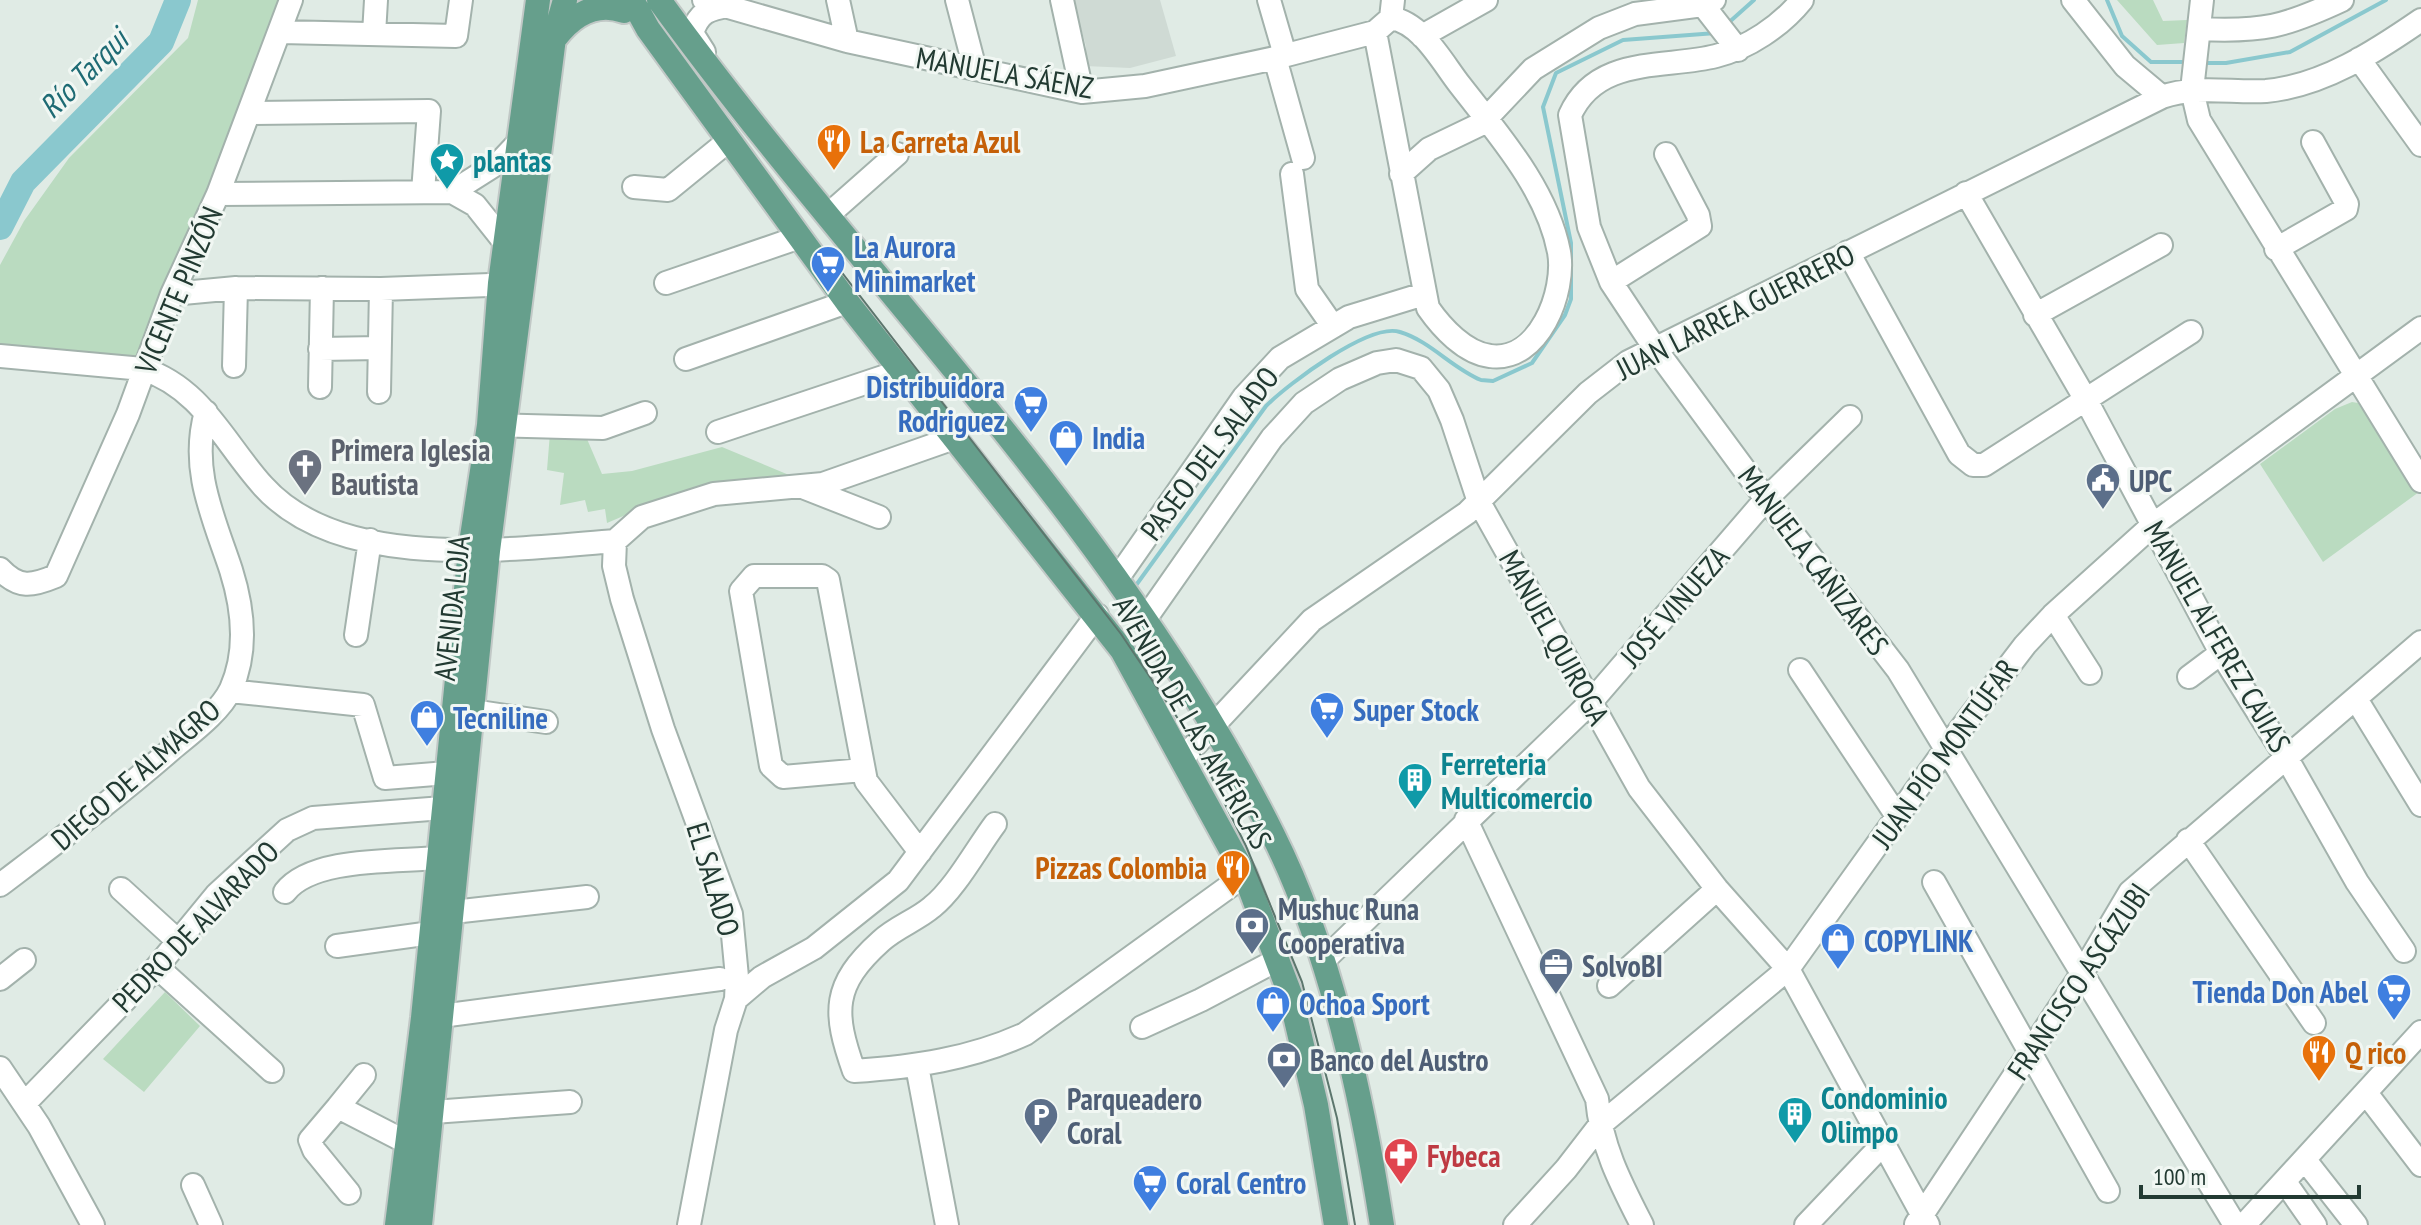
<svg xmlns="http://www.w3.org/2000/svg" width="2421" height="1225" font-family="'PT Sans Narrow',sans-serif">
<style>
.built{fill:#cfdad4}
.green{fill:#badbc0}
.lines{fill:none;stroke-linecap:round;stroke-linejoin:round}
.stream{stroke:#8ac8ce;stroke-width:4}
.river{stroke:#8ac8ce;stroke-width:26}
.minor-casing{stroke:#a3b2ac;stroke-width:26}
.major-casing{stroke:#c1c8c6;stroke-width:28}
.minor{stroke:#fff;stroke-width:22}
.major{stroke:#669f8c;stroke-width:24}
.tram{stroke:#5c766d;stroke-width:2}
.labels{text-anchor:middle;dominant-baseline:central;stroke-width:6;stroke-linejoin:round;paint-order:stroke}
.street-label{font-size:30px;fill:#223a32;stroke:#f1f7f3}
.food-label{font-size:30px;font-weight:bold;fill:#c56008;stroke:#f1f7f3;text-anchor:start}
.culture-label{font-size:30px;font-weight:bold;fill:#0d838f;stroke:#f1f7f3;text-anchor:start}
.shop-label{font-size:30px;font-weight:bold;fill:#366cbe;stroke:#f1f7f3;text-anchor:start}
.worship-label{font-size:30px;font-weight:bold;fill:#5b616d;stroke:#f1f7f3;text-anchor:start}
.service-label{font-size:30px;font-weight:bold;fill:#4e5e75;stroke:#f1f7f3;text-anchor:start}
.health-label{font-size:30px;font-weight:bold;fill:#be3a42;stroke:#f1f7f3;text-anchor:start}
.water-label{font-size:32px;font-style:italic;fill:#1e6b74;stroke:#f1f7f3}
</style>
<rect width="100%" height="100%" fill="#e0ebe5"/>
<path class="built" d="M1073 0H1160L1176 56 1130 68 1085 66 1086 46Z"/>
<path class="green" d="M198 0H279L259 65 141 348 135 359 0 347V265L24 221 69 158 188 38Z
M2117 0H2153L2163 21 2187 20 2184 43 2157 45Z
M2352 402 2358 403 2419 492 2323 562 2260 464 2335 409Z
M584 432 602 474 632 471 722 447 801 480 649 505 607 523 605 509 588 512 585 500 560 505 564 473 547 470 550 433Z
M165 992 200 1026 144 1092 103 1059Z"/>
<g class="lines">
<path class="stream" d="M2107 0 2122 36 2151 62H2186
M1726 25 1754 0
M2203 63H2226L2290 52 2386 0
M1134 588 1266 406C1288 384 1370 322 1400 332 1430 341 1452 368 1481 380L1493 381 1532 363 1565 315 1571 299V243L1543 107 1556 73 1623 40 1716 33"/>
<path class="river" d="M0 227 23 182 161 42 178 0"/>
<g class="minor-casing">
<path id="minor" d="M704 0 847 41 1082 92 1145 86 1275 58 1375 32 1391 18 1393 0
M838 0 847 41
M957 0 975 69
M1062 0 1082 92
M1269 0 1285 55
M1802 0C1781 26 1748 48 1716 56 1665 69 1597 55 1570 115L1589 227 1611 282 1654 347 1766 499 1898 670 2235 1225
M2073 0 2125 66 2162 97
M2202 0 2192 90 2199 120 2421 481
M1703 5 1738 50
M2199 29C2263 32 2284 27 2342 0
M281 32 456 36 461 0
M1375 32 1428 308C1442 328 1465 353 1490 356 1539 363 1566 291 1559 252 1547 189 1498 134 1460 85 1442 62 1422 23 1391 18
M374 34 376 0
M1422 36 1486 0
M704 52 692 33C699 12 708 9 729 6
M1275 58 1303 158
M2359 59 2421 145
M251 113 429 111 423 192
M1292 174 1307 289 1332 325
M1401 174 1429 149 1481 124 1533 69 1599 28 1635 14 1703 5 1714 0
M634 187 668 190 722 146
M452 192 501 161 518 143
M1966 193 2086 400 2221 653 2286 757 2357 882 2404 951
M218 194 452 192 475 205 506 244
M828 215 897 154
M2276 249 2346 209 2347 204 2313 142
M1848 252 1959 454 1973 465H1984L2191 332
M1611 282 1700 226 1698 215 1666 154
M666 283 797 238
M172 294 236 288 381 289 515 284
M2035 315 2161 245
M320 349 379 348
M0 356 143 369C202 388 224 443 263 486 341 573 511 549 615 541
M686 359 847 302
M234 366 236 288
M320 387 322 288
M379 392 381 289
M489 425 603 428 645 413
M718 432 901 371
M805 488 879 517
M0 569C19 589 32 586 56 576L128 414 172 294 218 194 291 0
M1117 579 1244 397 1280 358 1349 317 1424 294
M2053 615 2090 673
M1146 618 1272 438 1304 403 1340 379 1377 363 1396 360 1421 368 1439 390 1452 420 1479 502 1639 788 1717 889 1788 969 1928 1225
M356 635 370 540
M1800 670 1897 816
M2189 677 2221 653
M230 691 363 705 385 778 447 773
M2356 699 2421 805
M472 711 546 722
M1182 759 1312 620 1467 513 1588 393 1628 362 2162 97C2196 85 2231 93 2266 91 2323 86 2376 51 2421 20
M863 770 783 777 771 766 741 591 754 576H822L828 580 866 781 920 852
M1466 820 1597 1099C1601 1146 1621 1184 1642 1225
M995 824C977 848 955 889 932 907 917 920 896 927 881 941 832 985 833 1012 854 1071 914 1067 970 1059 1025 1034L1245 875
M2188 840 2314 1023
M1934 882 2108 1191
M0 885C58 841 117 797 172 749 191 733 220 712 231 689 248 651 243 608 231 570 213 516 190 469 206 412
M121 889 178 941
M285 892C312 857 395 862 438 858
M453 912 587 897
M337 946 431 933
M1323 961 1591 702 1766 499 1850 417
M157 967 272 1071
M0 979 24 960
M1609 986 1717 889
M736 999 762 977 814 948 898 881 1097 615
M441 1016 720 979
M1142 1027 1201 1000 1277 960
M917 1066 947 1225
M0 1068 39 1126 93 1225
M2366 1093 2421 1165
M25 1103 157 967 217 894 287 830 313 818 443 808
M338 1107 364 1075
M433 1112 570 1102
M2305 1160 2356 1225
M2285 1182 2315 1225
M193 1185 211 1225
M349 1193 314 1150 310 1140 338 1107 406 1142
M1916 1224 2081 975 2130 892 2421 642
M689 1225 726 1030 736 999 737 977 731 914 663 729 622 599 614 566 615 541 642 517 714 494 823 484 954 438
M1515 1225 1566 1169 1600 1125 1788 969 1947 747 2025 645 2053 615 2154 524 2421 328
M1806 1225 1883 1144
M2244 1225 2421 1032"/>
</g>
<g class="major-casing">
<path id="major" d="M632 0 648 29 847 302 1122 650 1245 875 1290 994 1316 1105 1336 1225
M659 0C861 279 1118 524 1273 835 1331 951 1362 1097 1382 1225
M556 37C573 15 596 1 624 11
M397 1225 423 1018 470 550 489 425 500 283 538 0
M420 1225 488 551 554 38 565 0"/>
</g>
<use href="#minor" class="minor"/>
<use href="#major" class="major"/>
<path class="tram" d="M840 270 1121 634 1195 744 1246 846 1302 982 1337 1118 1355 1225"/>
</g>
<defs>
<g id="restaurant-pin" transform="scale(1.8)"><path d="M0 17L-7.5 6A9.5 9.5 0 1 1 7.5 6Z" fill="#e8710a" stroke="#f1f7f3"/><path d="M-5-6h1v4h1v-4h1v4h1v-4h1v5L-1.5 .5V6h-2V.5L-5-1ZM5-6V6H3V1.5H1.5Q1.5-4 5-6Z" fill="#fff"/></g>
<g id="sight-pin" transform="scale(1.8)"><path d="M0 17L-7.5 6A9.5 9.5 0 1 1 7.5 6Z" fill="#0f9aa8" stroke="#f1f7f3"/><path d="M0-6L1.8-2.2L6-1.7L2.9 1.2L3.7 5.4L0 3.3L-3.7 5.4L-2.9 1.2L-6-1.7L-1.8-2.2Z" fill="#fff"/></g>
<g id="supermarket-pin" transform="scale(1.8)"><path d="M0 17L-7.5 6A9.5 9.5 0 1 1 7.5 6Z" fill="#3f7fe0" stroke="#f1f7f3"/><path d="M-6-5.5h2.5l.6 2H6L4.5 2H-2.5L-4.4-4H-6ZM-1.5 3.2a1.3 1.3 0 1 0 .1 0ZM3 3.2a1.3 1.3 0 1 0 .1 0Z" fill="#fff"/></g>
<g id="shop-pin" transform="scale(1.8)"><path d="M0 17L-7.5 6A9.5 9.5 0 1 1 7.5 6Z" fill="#3f7fe0" stroke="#f1f7f3"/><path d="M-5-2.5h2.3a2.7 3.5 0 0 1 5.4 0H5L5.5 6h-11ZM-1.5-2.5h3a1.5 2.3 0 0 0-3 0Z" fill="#fff"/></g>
<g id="church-pin" transform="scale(1.8)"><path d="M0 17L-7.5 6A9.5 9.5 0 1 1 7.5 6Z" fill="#6b7280" stroke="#f1f7f3"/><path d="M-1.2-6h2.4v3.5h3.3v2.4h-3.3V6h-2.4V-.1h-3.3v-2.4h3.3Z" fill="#fff"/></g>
<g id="civic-pin" transform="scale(1.8)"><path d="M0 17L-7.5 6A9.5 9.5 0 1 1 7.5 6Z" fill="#5c6f8a" stroke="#f1f7f3"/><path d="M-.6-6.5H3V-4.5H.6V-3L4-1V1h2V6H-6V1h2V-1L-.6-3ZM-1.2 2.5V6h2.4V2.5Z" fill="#fff"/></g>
<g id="building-pin" transform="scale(1.8)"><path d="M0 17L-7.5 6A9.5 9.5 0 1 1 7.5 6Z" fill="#0f9aa8" stroke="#f1f7f3"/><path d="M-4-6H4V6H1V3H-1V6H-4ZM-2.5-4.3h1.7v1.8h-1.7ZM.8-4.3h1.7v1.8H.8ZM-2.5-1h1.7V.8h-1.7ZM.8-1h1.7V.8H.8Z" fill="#fff"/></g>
<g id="bank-pin" transform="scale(1.8)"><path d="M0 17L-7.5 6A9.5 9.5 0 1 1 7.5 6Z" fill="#5c6f8a" stroke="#f1f7f3"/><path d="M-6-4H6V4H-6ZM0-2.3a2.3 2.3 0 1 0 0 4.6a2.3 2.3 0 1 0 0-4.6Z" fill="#fff"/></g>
<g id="office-pin" transform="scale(1.8)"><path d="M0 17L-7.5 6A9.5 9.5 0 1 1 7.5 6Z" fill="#5c6f8a" stroke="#f1f7f3"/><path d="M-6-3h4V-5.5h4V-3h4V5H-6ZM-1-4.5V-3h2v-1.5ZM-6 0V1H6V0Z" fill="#fff"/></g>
<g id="parking-pin" transform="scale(1.8)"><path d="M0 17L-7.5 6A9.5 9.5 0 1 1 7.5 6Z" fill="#5c6f8a" stroke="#f1f7f3"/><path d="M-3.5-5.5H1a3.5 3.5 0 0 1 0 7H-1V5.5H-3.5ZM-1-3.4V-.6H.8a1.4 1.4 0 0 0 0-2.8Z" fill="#fff"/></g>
<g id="pharmacy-pin" transform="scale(1.8)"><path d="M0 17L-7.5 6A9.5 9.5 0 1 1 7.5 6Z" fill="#e0444e" stroke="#f1f7f3"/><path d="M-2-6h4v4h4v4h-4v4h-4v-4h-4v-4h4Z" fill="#fff"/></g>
</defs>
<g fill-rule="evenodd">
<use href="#restaurant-pin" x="834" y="141"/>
<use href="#sight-pin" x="447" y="160"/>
<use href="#supermarket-pin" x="828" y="263"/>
<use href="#supermarket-pin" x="1031" y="403"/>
<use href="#shop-pin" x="1066" y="437"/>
<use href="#church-pin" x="305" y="466"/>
<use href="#civic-pin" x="2103" y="480"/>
<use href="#supermarket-pin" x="1327" y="709"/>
<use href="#shop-pin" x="427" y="717"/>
<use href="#building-pin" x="1415" y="780"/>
<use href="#restaurant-pin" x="1233" y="867"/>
<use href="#bank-pin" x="1252" y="925"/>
<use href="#shop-pin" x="1838" y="940"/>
<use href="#office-pin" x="1556" y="965"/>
<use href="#supermarket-pin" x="2394" y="991"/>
<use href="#shop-pin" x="1273" y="1003"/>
<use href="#restaurant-pin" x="2319" y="1052"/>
<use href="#bank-pin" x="1284" y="1059"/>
<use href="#building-pin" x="1795" y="1114"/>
<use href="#parking-pin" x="1041" y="1115"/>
<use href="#pharmacy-pin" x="1401" y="1155"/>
<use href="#supermarket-pin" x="1150" y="1182"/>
</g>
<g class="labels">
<g class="street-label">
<text transform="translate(1005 72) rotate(10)">MANUELA SÁENZ</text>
<text transform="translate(178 290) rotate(-67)">VICENTE PINZÓN</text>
<text transform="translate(1735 311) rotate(-27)">JUAN LARREA GUERRERO</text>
<text transform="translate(1209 453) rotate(-53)">PASEO DEL SALADO</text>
<text transform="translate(1814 560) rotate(53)">MANUELA CAÑIZARES</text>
<text transform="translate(1674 606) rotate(-49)">JOSÉ VINUEZA</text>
<text transform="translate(451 608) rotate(-84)">AVENIDA LOJA</text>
<text transform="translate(2218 636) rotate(60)">MANUEL ALFEREZ CAJIAS</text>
<text transform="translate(1555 637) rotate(61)">MANUEL QUIROGA</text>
<text transform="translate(1193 722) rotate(60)">AVENIDA DE LAS AMÉRICAS</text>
<text transform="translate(1944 753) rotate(-54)">JUAN PÍO MONTÚFAR</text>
<text transform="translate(135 774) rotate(-41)">DIEGO DE ALMAGRO</text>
<text transform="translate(714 879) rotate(73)">EL SALADO</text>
<text transform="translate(195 926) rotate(-46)">PEDRO DE ALVARADO</text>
<text transform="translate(2078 981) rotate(-56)">FRANCISCO ASCÁZUBI</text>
</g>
<g class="food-label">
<text x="860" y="141">La Carreta Azul</text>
<text x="1207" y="867" text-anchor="end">Pizzas Colombia</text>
<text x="2345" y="1052">Q rico</text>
</g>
<g class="culture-label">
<text x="473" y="160">plantas</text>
<text x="1441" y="763">Ferreteria<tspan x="1441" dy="34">Multicomercio</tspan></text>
<text x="1821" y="1097">Condominio<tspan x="1821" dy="34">Olimpo</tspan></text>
</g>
<g class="shop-label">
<text x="854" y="246">La Aurora<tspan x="854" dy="34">Minimarket</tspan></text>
<text x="1005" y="386" text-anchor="end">Distribuidora<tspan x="1005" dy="34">Rodriguez</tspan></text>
<text x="1092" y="437">India</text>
<text x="1353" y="709">Super Stock</text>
<text x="453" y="717">Tecniline</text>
<text x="1864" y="940">COPYLINK</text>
<text x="2368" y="991" text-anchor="end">Tienda Don Abel</text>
<text x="1299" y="1003">Ochoa Sport</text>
<text x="1176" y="1182">Coral Centro</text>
</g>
<g class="worship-label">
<text x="331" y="449">Primera Iglesia<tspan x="331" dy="34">Bautista</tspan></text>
</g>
<g class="service-label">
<text x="2129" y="480">UPC</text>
<text x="1278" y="908">Mushuc Runa<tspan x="1278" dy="34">Cooperativa</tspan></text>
<text x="1582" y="965">SolvoBI</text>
<text x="1310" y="1059">Banco del Austro</text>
<text x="1067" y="1098">Parqueadero<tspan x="1067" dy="34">Coral</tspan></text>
</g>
<g class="health-label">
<text x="1427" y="1155">Fybeca</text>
</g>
<g class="water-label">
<text transform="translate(83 73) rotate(-45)">Río Tarqui</text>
</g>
</g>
<path d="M2141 1185v12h218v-12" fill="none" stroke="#223a32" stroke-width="4"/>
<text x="2153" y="1185" font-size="24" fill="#223a32" stroke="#f1f7f3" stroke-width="6" paint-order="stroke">100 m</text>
</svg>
